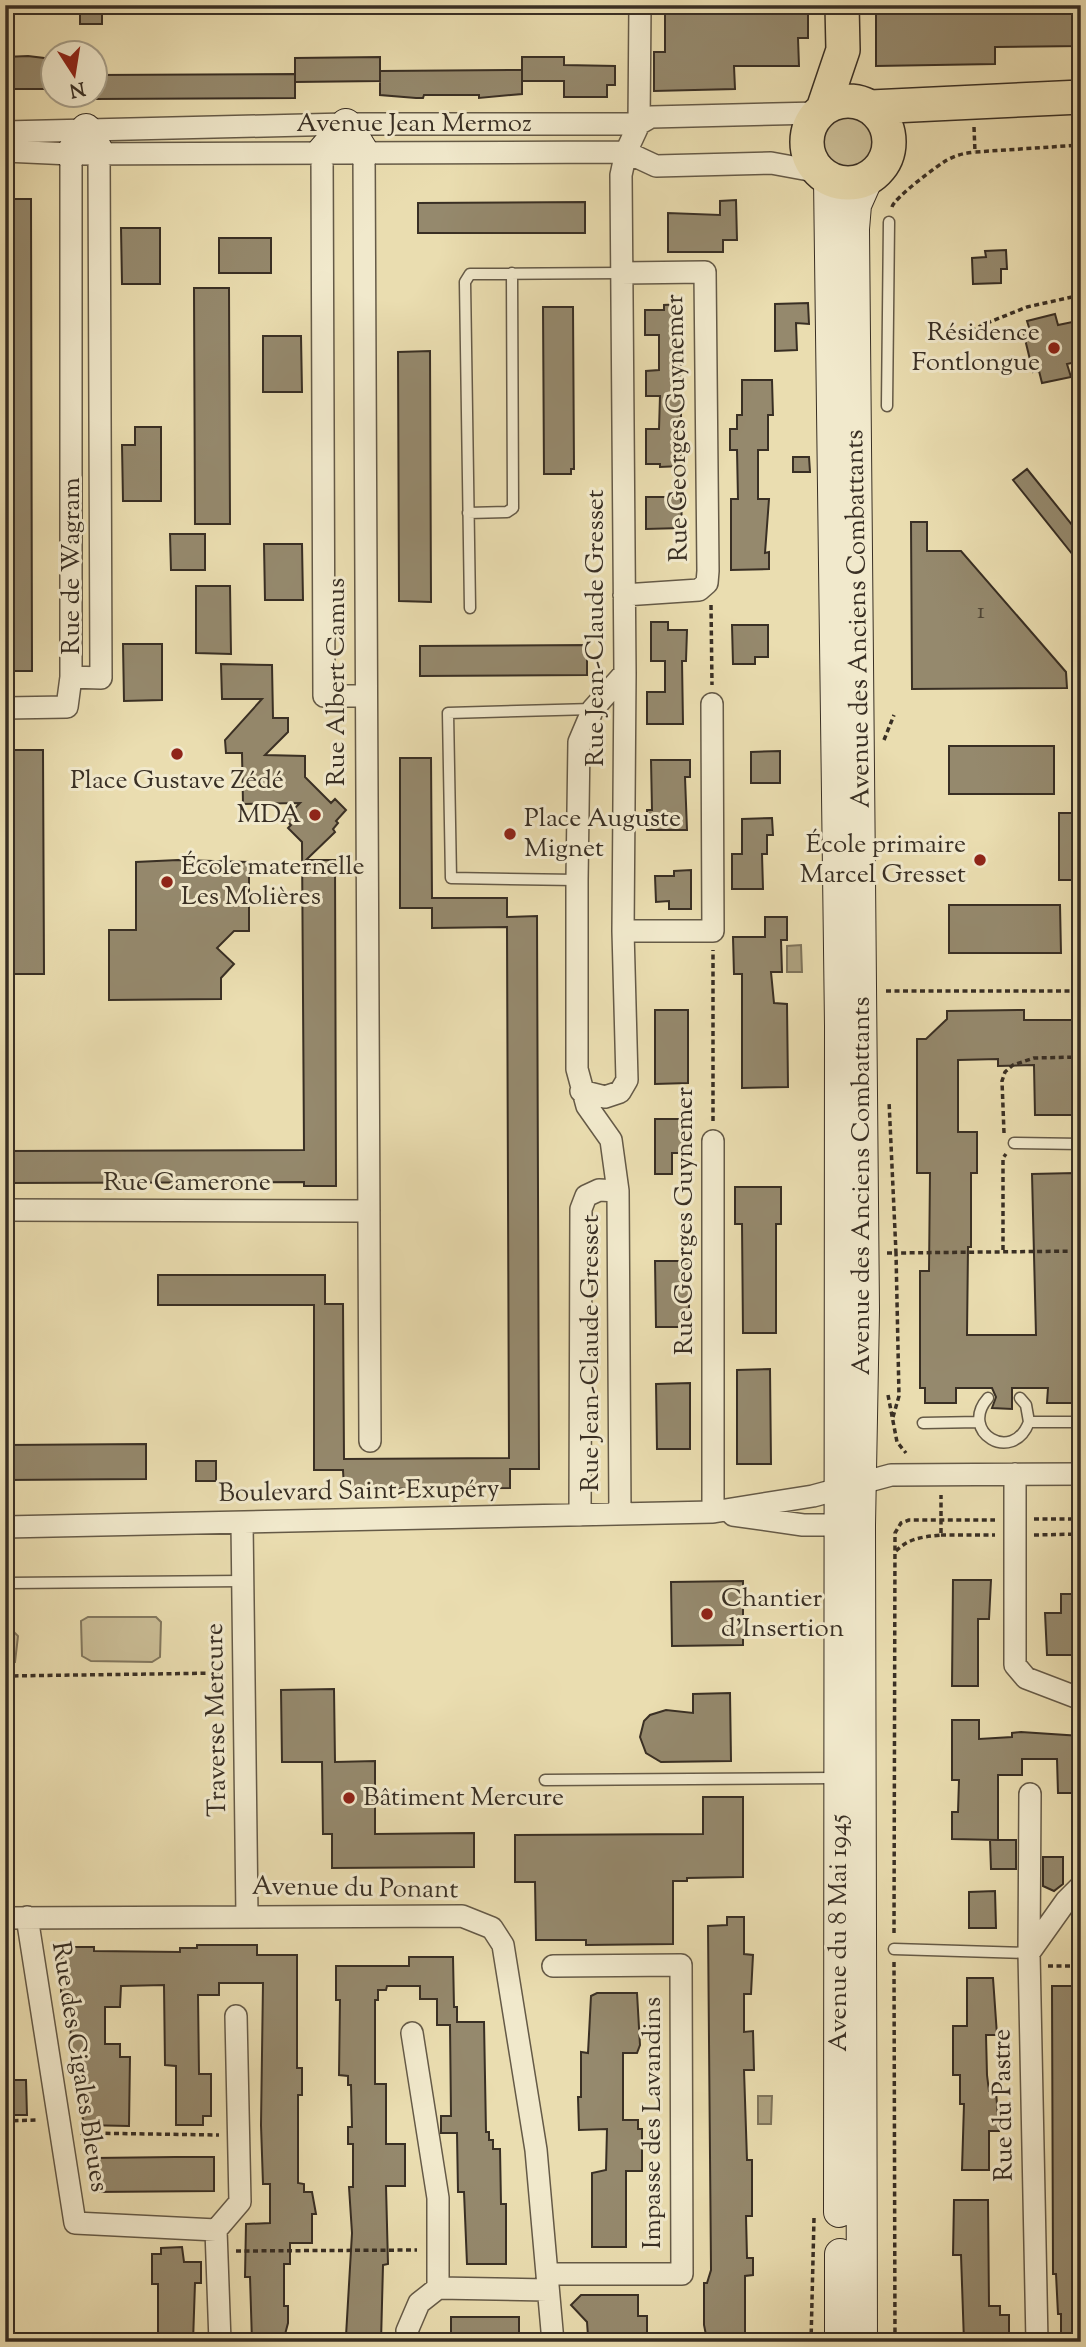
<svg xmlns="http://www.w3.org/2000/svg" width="1086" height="2347" font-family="'Sorts Mill Goudy',serif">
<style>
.green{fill:#ccbf98;stroke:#82775e;stroke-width:2}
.water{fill:#aea280;stroke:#7f745b;stroke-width:2}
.building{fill:#95896d;stroke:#392f24;stroke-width:2}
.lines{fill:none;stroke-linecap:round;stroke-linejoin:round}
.lane-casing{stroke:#655a47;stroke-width:13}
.street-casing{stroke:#655a47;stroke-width:24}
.secondary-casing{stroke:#392f24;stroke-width:32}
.primary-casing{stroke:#392f24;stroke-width:36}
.path{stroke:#392f24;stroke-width:3.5;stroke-dasharray:5 3.5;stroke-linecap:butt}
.lane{stroke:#f1e9cc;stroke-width:10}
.street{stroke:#f1e9cc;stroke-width:21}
.secondary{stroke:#f1e9cc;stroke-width:30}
.primary{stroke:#eaddb0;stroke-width:33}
.poi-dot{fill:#8f2418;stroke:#f1e9cc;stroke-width:2.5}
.labels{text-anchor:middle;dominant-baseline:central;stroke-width:6;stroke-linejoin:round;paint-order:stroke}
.number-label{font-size:23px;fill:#504636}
.street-label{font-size:26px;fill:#392f24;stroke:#f1e9cc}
.poi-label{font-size:26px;fill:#392f24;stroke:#f1e9cc;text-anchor:start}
</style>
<rect width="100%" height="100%" fill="#eaddb0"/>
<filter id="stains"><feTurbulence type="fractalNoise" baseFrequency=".00286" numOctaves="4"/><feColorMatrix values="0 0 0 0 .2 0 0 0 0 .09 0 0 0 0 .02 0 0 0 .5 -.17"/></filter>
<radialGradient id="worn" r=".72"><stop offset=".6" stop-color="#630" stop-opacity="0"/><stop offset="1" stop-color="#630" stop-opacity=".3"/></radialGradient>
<path class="green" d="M823 141a26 26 0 1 1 52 0a26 26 0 1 1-52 0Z
M88 1617H156L161 1622 160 1657 152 1662 91 1661 82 1656 81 1621Z
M5 1623 18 1636 15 1662H5Z"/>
<path class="water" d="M801 945 802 972H787V946Z
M758 2096H772L771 2124H758Z"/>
<path class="building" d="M80 5H102V24H80Z
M665 5H808V38H798L799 66H734L735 89 654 91V52H665Z
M876 5H1081V46L995 47V64L876 66Z
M28 56 52 59V83H46V89H5V57Z
M380 57V81L295 82V58Z
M522 57H564V65L615 66V85H607V97H564V81H522Z
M522 70V94L479 98V95H424L423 98H416L380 95V71Z
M295 74V98L94 99V75Z
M5 199H31L32 671H5Z
M736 200 737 240H723V252H668V213L720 215V201Z
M585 202V233H418V203Z
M121 228H160V284H122Z
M219 238H271V273H219Z
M1006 250 1007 269H1001V283L973 284 972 258 986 257 985 251Z
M194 288H229L230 524H195Z
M808 303 809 324 796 323 797 350 775 351V304Z
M681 304V466L660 467V464H646V429H659L660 396H646V371L659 370V335H645V310H664V305Z
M543 307H573L574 469H571V474H544Z
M1055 314 1058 325 1077 321 1081 325V361L1067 364 1071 377 1042 383 1039 371 1033 372 1024 335 1031 334 1027 321Z
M263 336H301L302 392H263Z
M430 351 431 602 399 601 398 352Z
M742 380H772L773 415H768V450H758V499H769L765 553 769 552V569L731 570V499H738L737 450H730V429H737V415H742Z
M135 427H161V501H123L122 445H135Z
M793 457H809L810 472H793Z
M1027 469 1081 536V565L1013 480Z
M646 497H681L682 528 646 529Z
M911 522H927V551H961L1066 672 1067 688 912 689Z
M170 534H205V570H171Z
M264 544H302L303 600H265Z
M196 586H230L231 654 196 653Z
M651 622H668V630H687L686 661H682L683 724H647V692H665V661H651Z
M732 625H768V657H755V664H733Z
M123 644H162V700L124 701Z
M587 645V675L420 676V646Z
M221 664 272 665 273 718H288V732L265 755 305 756V777L331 803 335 799 346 810 336 821 338 823 333 829 335 832 306 860H335L336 1186H304V1182L5 1183V1151L304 1150 302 842 288 828 291 825 284 819 300 803 243 804 242 753H226L225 740 262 699H222Z
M949 746H1054V794H949Z
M12 750H43L44 974H14Z
M780 751V783H751V752Z
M400 758H431L432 898H507V917L537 916 539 1469H510V1488L344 1489 343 1470H314V1305H158V1275H325V1304H343L344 1459 509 1458 507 927 432 928V908H400Z
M651 760H690V777H685L687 830H647V810H652Z
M1059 813H1081V880H1059Z
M772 818 773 835H767V854H762L763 889H732V854H742V819Z
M178 860 249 862V931H234L217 948 234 964 221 978V999L109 1000V930H136V862Z
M691 870V909H669V901L656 902 655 876H674V871Z
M949 905H1060L1061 953H949Z
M765 917H787V940H781L782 972H771L774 1003 787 1004 788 1087 742 1088V974H734L733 937H765Z
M655 1010H688V1083L655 1084Z
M1024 1010V1020H1081V1053H1076V1115H1035L1034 1065 998 1066V1059L958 1060V1132H977V1173H971V1247H968L967 1335H1036L1032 1174 1074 1173V1271H1081V1388H1078V1403H1047L1048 1388H1012V1409L992 1408 996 1397 992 1388H956V1403H925V1388H920V1271H929L930 1173H917V1039H926L947 1019V1011Z
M655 1119H689V1153H672V1174H655Z
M735 1187H781V1224H776V1333H743L742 1224H735Z
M655 1261H689V1327H656Z
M770 1369 771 1464H737V1370Z
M690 1383V1449H657L656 1384Z
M146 1444V1479L5 1480V1445Z
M196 1461H216V1481H196Z
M953 1580H991L989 1619H978V1686H952Z
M743 1581V1645L672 1646 671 1582Z
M1061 1594H1077V1611H1081V1655H1047L1045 1613H1061Z
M334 1689 335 1762 375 1761V1834L474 1833V1867L332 1868V1834H323L322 1762H282L281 1690Z
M730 1693 731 1761 661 1762 646 1753 640 1737 644 1721 650 1715 666 1710 693 1713V1694Z
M952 1720H979V1739L1012 1737V1733L1021 1732 1081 1736V1793H1058L1057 1759H1022V1775H998V1840L952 1839V1812H958L959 1780H952Z
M703 1797H743V1877L687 1878V1881H673V1944L586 1945V1940H536L535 1882H515V1835L703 1834Z
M990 1840H1016V1869H991Z
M1043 1857H1063V1884L1054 1891 1043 1886Z
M995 1891 996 1928H969V1892Z
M727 1917H744V1954L753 1955 751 1994H744V2032L753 2031 754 2070H744L747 2160H752V2216H746L747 2258H753V2275L745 2276V2335H706L704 2325V2283H707L711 2270 708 1926 727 1925Z
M197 1945H257V1955H297V2068H302V2095H298V2183L304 2184V2192H312L316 2214H312V2243H290V2264H284V2306H288V2323L283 2342H252L250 2277H245L246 2224 270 2223V2184H263L261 2125 263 1983H219V1995H198L199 2074H211V2116H203V2125H176V2066L165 2065 164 1985 121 1986 120 2007H105V2044H120V2057H130L129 2126 83 2125 82 2096 76 2095V2057H71L70 1998H61V1947H94V1951L180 1952V1948H197Z
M409 1957H453L454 2007H457V2022H484L486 2132H489V2140H493V2149H500L501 2204H506V2264H467L464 2192H458L457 2133H441V2116H451L450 2025H437V1999H420V1986H387L386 1990H378V2000H375V2084H386V2144H405V2186H386L388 2264 383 2265 381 2342H351V2337L346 2336 352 2233 349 2187H353V2144H348V2127H352L351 2085H348V2076L339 2075 340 2000H336V1966H409Z
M967 1978H993L997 2035H986L987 2075 989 2091H996L999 2131H989V2170H962L964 2104H960V2075H953V2026H967Z
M1052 1986H1080L1081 2342H1061V2314H1058L1056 2274H1053Z
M597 1993H637L640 2045 637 2053H623V2120H638V2129H642V2171H626V2247H592V2173L606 2170 607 2129 579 2130 578 2097H581V2052L588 2053 591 1996Z
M5 2080H26L27 2115H5Z
M175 2157H214V2191L95 2192 94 2158Z
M954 2200H988L989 2306H1000V2315H1009V2337L1004 2336V2342H964L961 2255H953Z
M182 2247 184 2262H201V2283H195L193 2342H163V2334L158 2335V2284H152V2254H161V2248Z
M581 2295H638V2316H647V2335L588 2336 587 2322 571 2305Z
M451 2317H519V2337L502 2338V2342H451Z"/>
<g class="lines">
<g class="lane-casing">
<path id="lane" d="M887 406 889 222
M468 513 507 512 513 508 512 273
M470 608 465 282 470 274 621 273
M577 880 451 878 448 713 593 709
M1014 1143 1081 1144
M988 1398C958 1432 1013 1465 1029 1422L1026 1405 1020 1398
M1029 1422H1081
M923 1423 979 1422
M8 1583 242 1581
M545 1780 836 1778
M894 1949 1029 1953"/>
</g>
<g class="street-casing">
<path id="street" d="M5 132 346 124H639L651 117 818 113
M5 151 71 154 626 152 656 166 771 163 820 172
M322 152 324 696H365
M364 153 370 1441
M71 154V677L101 678 99 153
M621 273 705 272 708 571 707 583 699 590 624 595
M5 708 67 707 71 677
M623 931H713L712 704
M581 1091 605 1097 620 1092 627 1080 623 931 625 673 621 175 626 152 639 124 640 5
M713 1141V1512
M5 1210 369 1211
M1015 1474V1665L1026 1678 1081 1699
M620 1514 618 1191 611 1140 587 1106 577 1069V880L579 742 593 709 625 673
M580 1515 581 1209 586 1196 599 1190 618 1191
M733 1515 803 1525H854
M242 1523 247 1916
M5 1527 713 1512 813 1496 891 1475 1081 1474
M27 1917 75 2223 216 2230 220 2342
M5 1918 462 1916 492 1928 503 1945 536 2150 553 2342
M1029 1953 1030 1794
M412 2033 438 2198V2288
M216 2230 240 2202 236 2016
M547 2274H682L681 1965 553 1966
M411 2342 407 2331 419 2303 438 2288 547 2290
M1037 2342 1029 1953 1066 1901 1081 1886"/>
</g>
<g class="secondary-casing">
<path id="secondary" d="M322 152 346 124 364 153
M71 154 86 129 99 153
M829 179 840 1026 839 2212
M840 2254V2342
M862 2342 860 1525 864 1310 854 229 856 205 868 178"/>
</g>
<g class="primary-casing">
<path id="primary" d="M807 142a41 41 0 1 1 82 0a41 41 0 1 1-82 0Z
M871 107 1081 97
M823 109 843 50 842 5"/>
</g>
<path class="path" d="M974 127 975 152 1081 145
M892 207C894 198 938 165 947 160 956 155 965 153 975 152
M957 340 982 325 1027 307 1081 295
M711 605 712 685
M884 740 894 715
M886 991H1081
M713 1121V950
M1004 1133 1002 1081 1005 1072 1013 1065 1034 1058 1081 1057
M1003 1250V1158L1006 1154
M887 1253H896L889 1101
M888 1395 897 1442 906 1453
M893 1417 899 1396 896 1253 1081 1251
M1034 1519H1081
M941 1535H995
M1034 1535 1081 1534
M896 1551C909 1538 922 1537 941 1535V1495
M5 1676 224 1673
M894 1933 895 1533 901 1523 909 1520H995
M894 1962 895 2342
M1048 1966H1081
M5 2121 38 2120
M80 2133 219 2135
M236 2251 417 2250
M811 2342 814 2218"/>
<use href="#lane" class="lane"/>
<use href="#street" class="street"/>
<use href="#secondary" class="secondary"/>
<use href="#primary" class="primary"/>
</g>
<g class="poi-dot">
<circle cx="1054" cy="348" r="7"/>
<circle cx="177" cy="754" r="7"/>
<circle cx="315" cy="815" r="7"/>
<circle cx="510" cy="834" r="7"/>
<circle cx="980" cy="860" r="7"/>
<circle cx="167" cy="882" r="7"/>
<circle cx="707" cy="1614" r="7"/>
<circle cx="349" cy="1798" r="7"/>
</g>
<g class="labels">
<g class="number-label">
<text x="981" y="612">1</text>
</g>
<g class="street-label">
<text x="414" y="124">Avenue Jean Mermoz</text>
<text transform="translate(678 428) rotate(-91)">Rue Georges Guynemer</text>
<text transform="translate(72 566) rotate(-90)">Rue de Wagram</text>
<text transform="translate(859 619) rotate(-91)">Avenue des Anciens Combattants</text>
<text transform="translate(596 628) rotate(-90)">Rue Jean-Claude Gresset</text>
<text transform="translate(337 682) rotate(-90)">Rue Albert Camus</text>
<text x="187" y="1183">Rue Camerone</text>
<text transform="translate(862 1186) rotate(-90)">Avenue des Anciens Combattants</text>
<text transform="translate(685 1221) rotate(-90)">Rue Georges Guynemer</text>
<text transform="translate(591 1353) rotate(-90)">Rue Jean-Claude Gresset</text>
<text transform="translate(359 1492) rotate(-1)">Boulevard Saint-Exupéry</text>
<text transform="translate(217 1720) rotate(-91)">Traverse Mercure</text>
<text transform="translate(355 1889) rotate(1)">Avenue du Ponant</text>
<text transform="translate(839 1933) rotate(-90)">Avenue du 8 Mai 1945</text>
<text transform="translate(79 2067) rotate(81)">Rue des Cigales Bleues</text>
<text transform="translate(1004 2105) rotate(-91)">Rue du Pastre</text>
<text transform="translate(653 2123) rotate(-90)">Impasse des Lavandins</text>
</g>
<g class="poi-label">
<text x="1040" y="333" text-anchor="end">Résidence<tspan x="1040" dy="30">Fontlongue</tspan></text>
<text x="177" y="781" text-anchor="middle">Place Gustave Zédé</text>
<text x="301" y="815" text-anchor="end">MDA</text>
<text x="524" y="819">Place Auguste<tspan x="524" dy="30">Mignet</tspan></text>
<text x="966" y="845" text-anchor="end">École primaire<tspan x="966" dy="30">Marcel Gresset</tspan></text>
<text x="181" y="867">École maternelle<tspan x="181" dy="30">Les Molières</tspan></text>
<text x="721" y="1599">Chantier<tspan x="721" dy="30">d'Insertion</tspan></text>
<text x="363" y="1798">Bâtiment Mercure</text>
</g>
</g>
<rect width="1086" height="2347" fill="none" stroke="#eaddb0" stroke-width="28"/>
<rect x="7" y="7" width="1072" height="2333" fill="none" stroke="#392f24" stroke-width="3.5"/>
<rect x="14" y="14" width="1058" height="2319" fill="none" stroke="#392f24" stroke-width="2"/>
<g transform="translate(74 74) rotate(168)"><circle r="33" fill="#f1e9cc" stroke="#a79f89" stroke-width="2"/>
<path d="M0-5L12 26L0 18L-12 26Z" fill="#8f2418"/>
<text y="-10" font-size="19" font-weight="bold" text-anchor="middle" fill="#392f24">N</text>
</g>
<rect width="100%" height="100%" filter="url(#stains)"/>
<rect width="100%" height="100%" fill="url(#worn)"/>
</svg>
